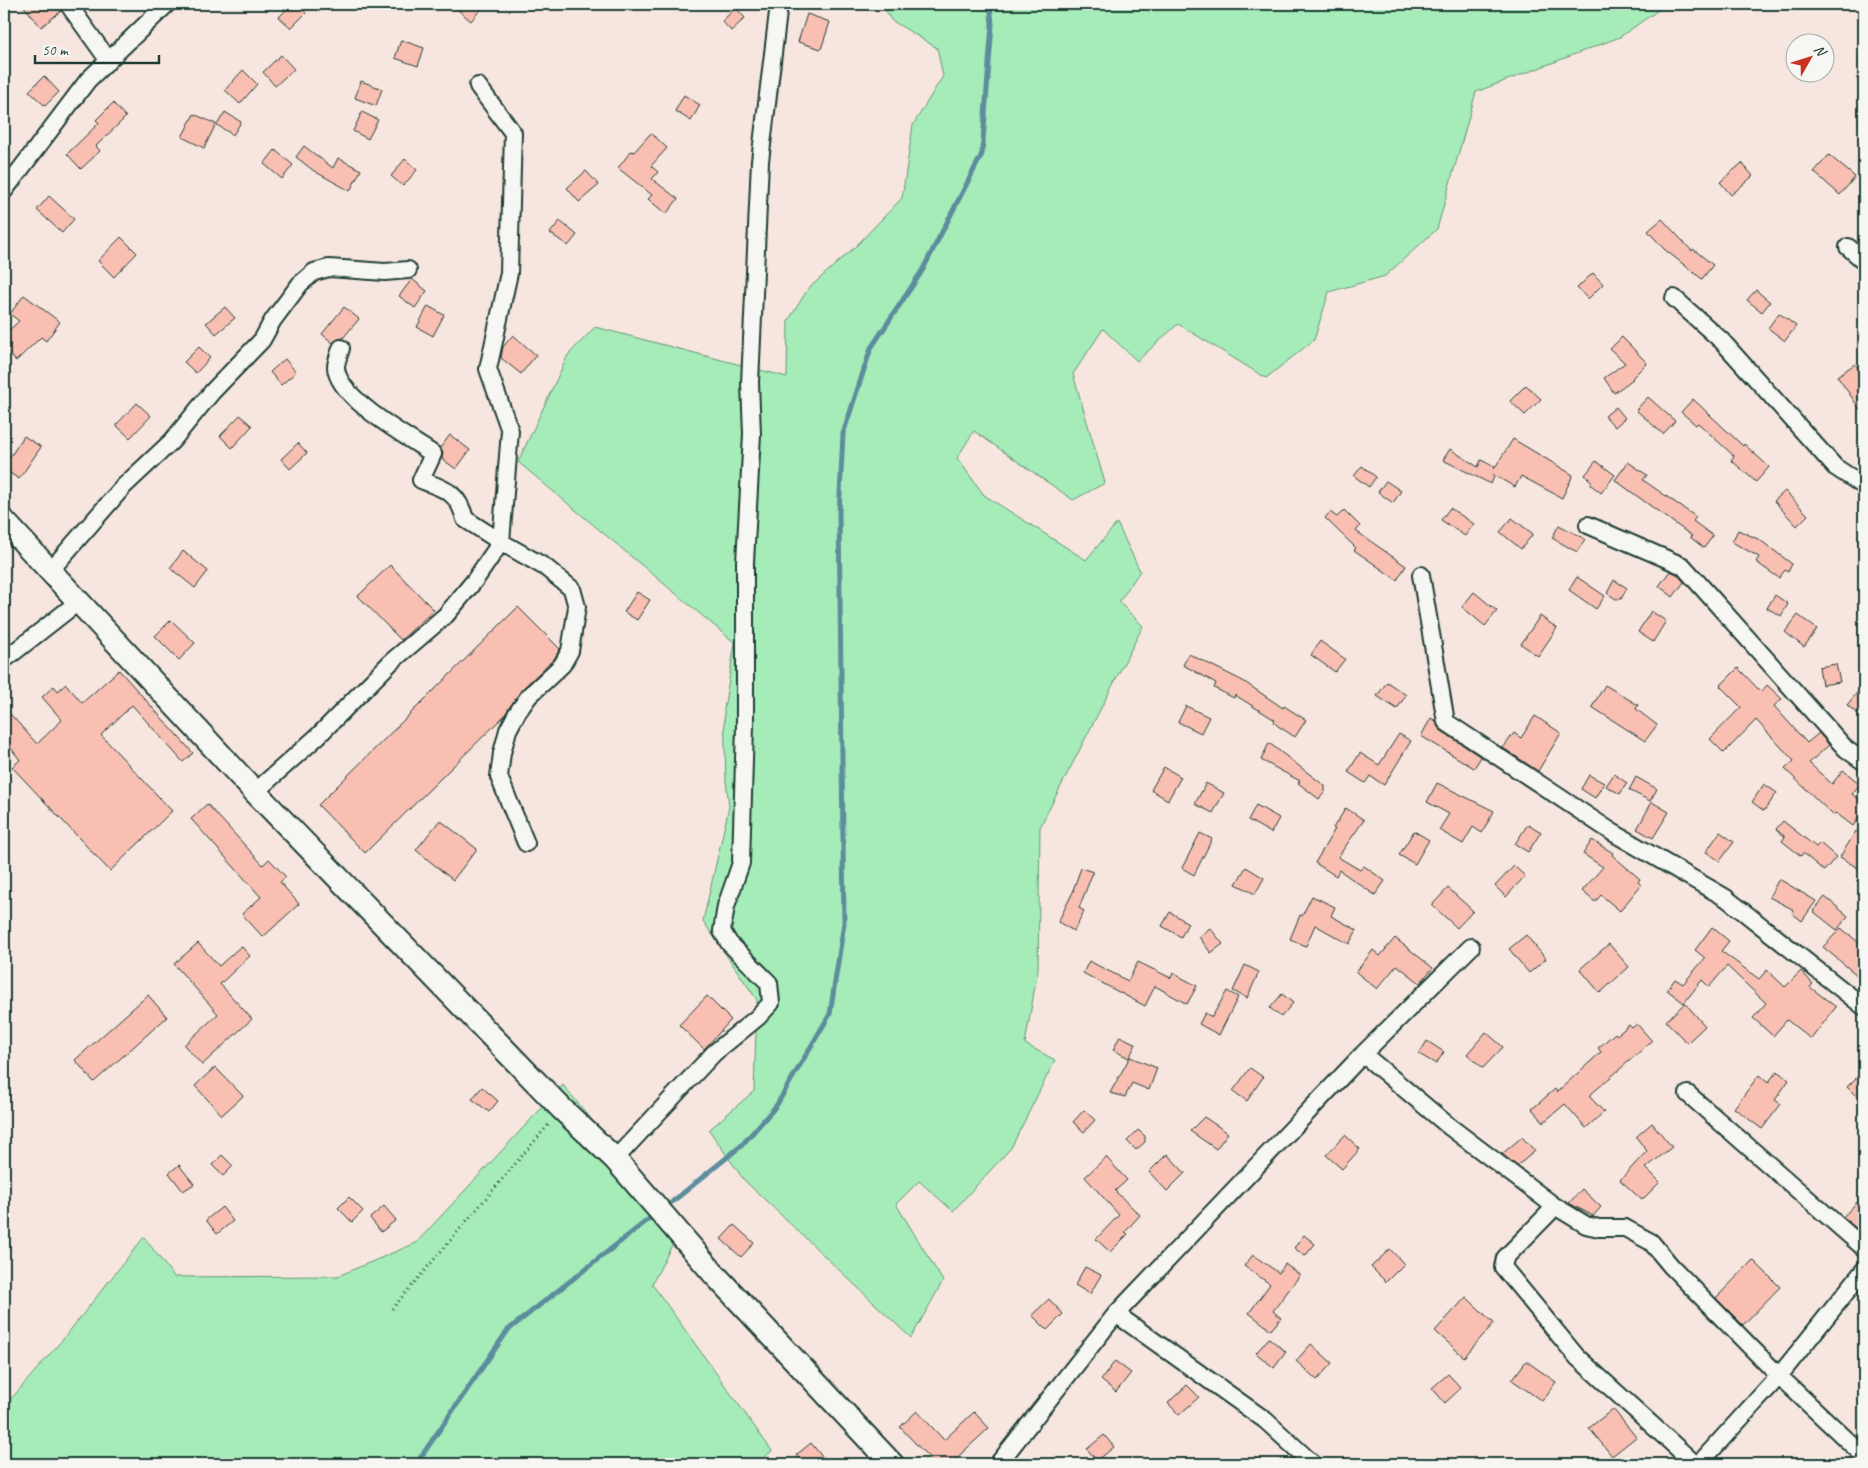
<svg xmlns="http://www.w3.org/2000/svg" width="1868" height="1468" font-family="Caveat,sans-serif">
<style>
.green{fill:#a6ecb8;stroke:#629476}
.lines{fill:none;stroke-linecap:round;stroke-linejoin:round}
.stream{stroke:#5b8d9d;stroke-width:5}
.building{fill:#fabfb3;stroke:#1f3d34}
.street-casing{stroke:#1f3d34;stroke-width:20}
.secondary-casing{stroke:#1f3d34;stroke-width:26}
.path{stroke:#1f3d34;stroke-width:3;stroke-dasharray:1 4;stroke-linecap:butt}
.street{stroke:#f6f6f2;stroke-width:16}
.secondary{stroke:#f6f6f2;stroke-width:22}
</style>
<rect width="100%" height="100%" fill="#f7e6df"/>
<filter id="ink" filterUnits="userSpaceOnUse"><feTurbulence type="fractalNoise" baseFrequency=".02" numOctaves="2"/><feDisplacementMap in="SourceGraphic" scale="10" xChannelSelector="R" yChannelSelector="G"/><feConvolveMatrix kernelMatrix="1 2 1 2 8 2 1 2 1" color-interpolation-filters="sRGB"/></filter>
<g filter="url(#ink)">
<path class="green" d="M882 4H1667L1620 37 1476 92 1437 229 1385 276 1329 292 1314 340 1266 378 1178 324 1137 361 1103 329 1073 374 1105 483 1073 500 974 431 957 458 984 495 1086 560 1117 523 1140 571 1119 602 1143 626 1040 827 1038 969 1025 1044 1055 1060 1011 1148 953 1211 919 1181 896 1204 943 1281 911 1338 744 1180 709 1130 754 1091 757 1000 703 921 729 807 726 780 724 709 735 643 518 462 568 355 595 327 787 377 788 321 808 289 855 247 902 198 913 125 943 76 937 48 891 20Z
M563 1085 681 1228 652 1284 772 1451 756 1464H4V1407L64 1338 144 1237 174 1277 338 1276 416 1243Z"/>
<g class="lines">
<path class="stream" d="M672 1202 741 1146 776 1106 830 1014 844 923 839 514 843 434 871 348 922 271 982 154 992 24 990 4
M416 1464 508 1330 649 1219"/>
</g>
<path class="building" d="M22 4H58L61 11 41 27Z
M292 4H297L306 13 291 28 279 17Z
M451 4H485L471 21Z
M736 8 745 18 731 31 722 21Z
M807 14 830 22 821 49 798 42Z
M401 40 424 48 418 66 395 58Z
M281 55 294 69 275 86 263 72Z
M243 70 257 84 240 104 225 90Z
M44 76 59 92 45 106 29 91Z
M361 81 382 89 376 106 355 98Z
M684 95 700 105 691 121 675 111Z
M113 103 126 117 96 146 100 151 81 169 67 154 99 123 96 120Z
M225 112 241 122 233 135 217 125Z
M362 112 378 120 368 139 353 131Z
M194 114 216 124 204 148 182 137Z
M651 133 667 148 651 166 658 172 652 179 678 199 666 214 648 199 652 195 618 168 631 151 634 152Z
M304 146 333 168 338 158 361 170 350 191 314 171 296 157Z
M275 150 293 165 282 179 264 164Z
M1829 155 1855 177 1840 195 1814 172Z
M405 159 417 170 403 186 391 176Z
M1742 163 1753 176 1731 195 1720 182Z
M586 171 599 185 579 202 567 188Z
M49 196 74 219 62 233 37 210Z
M1662 219 1692 251 1693 249 1713 265 1702 279 1664 249 1648 231Z
M560 221 577 235 568 246 550 233Z
M121 237 137 253 114 277 98 261Z
M1593 273 1603 284 1588 299 1577 288Z
M412 279 427 291 415 308 399 296Z
M1756 290 1770 302 1762 312 1747 300Z
M24 295 60 322 46 341 41 337 16 361 4 348V335L19 321 10 314Z
M428 306 444 315 433 336 417 327Z
M225 307 235 318 216 334 206 323Z
M344 307 359 319 343 338 338 339 333 343 322 334Z
M1779 313 1796 326 1785 341 1768 328Z
M513 335 536 355 521 374 501 358 503 347Z
M1622 337 1647 363 1632 378 1633 379 1614 393 1604 378 1625 363 1610 349Z
M199 347 210 358 196 373 184 362Z
M285 359 296 372 281 385 270 372Z
M1855 364 1864 377V415L1837 376Z
M1526 385 1541 399 1525 415 1510 401Z
M1648 397 1675 421 1663 434 1636 410Z
M1693 399 1743 446 1744 444 1769 467 1756 482 1731 460 1734 456 1698 423 1696 425 1681 412Z
M137 403 151 416 130 438 116 425Z
M1616 407 1625 418 1615 427 1605 416Z
M240 415 252 426 232 448 220 436Z
M450 435 470 450 456 469 442 459 443 453 440 448Z
M24 436 41 447 19 479 4 469V466Z
M1513 439 1573 475 1562 498 1521 476 1515 487 1492 474 1494 477 1491 484 1443 460 1450 449 1478 467 1481 460 1495 467 1494 469Z
M298 443 307 453 290 469 281 459Z
M1596 461 1615 475 1601 493 1590 484 1592 482 1585 475Z
M1628 462 1647 475 1643 480 1696 517 1693 521 1713 536 1704 548 1690 537 1692 536 1615 480Z
M1362 466 1376 477 1369 487 1354 476Z
M1386 481 1401 491 1393 503 1378 492Z
M1785 491 1808 515 1797 526 1774 501Z
M1450 508 1474 524 1465 536 1441 520Z
M1344 510 1360 526 1356 531 1406 566 1397 580 1354 550 1356 548 1325 518 1330 512 1337 517Z
M1512 518 1533 534 1521 549 1500 532Z
M1559 525 1585 539 1577 552 1552 538Z
M1738 530 1760 540 1792 564 1788 572 1785 570 1779 578 1756 562 1759 557 1732 542Z
M183 551 208 571 195 588 170 568Z
M390 565 434 610 401 640 358 596Z
M1670 571 1677 574 1684 582 1673 597 1659 586Z
M1577 577 1605 596 1596 609 1569 590Z
M1614 580 1627 588 1621 599H1616L1607 593Z
M637 592 650 600 637 620 624 612Z
M1474 592 1497 611 1485 626 1462 607Z
M1775 595 1788 604 1781 616 1767 608Z
M518 607 560 649 554 659 522 689 504 716 365 853 318 805Z
M1651 611 1666 621 1653 642 1638 632Z
M1798 615 1817 629 1804 647 1785 632Z
M1540 616 1557 628 1538 656 1521 644Z
M171 620 195 643 179 660 155 636Z
M1320 641 1345 659 1335 672 1311 655Z
M1189 654 1243 681 1283 708 1284 706 1306 720 1295 737 1278 726 1274 722 1275 720 1235 695 1234 698 1214 688 1216 683 1183 665Z
M1836 664 1840 682 1822 685 1819 667Z
M1738 668 1761 692 1767 685 1782 699 1774 706 1807 743 1819 733 1829 745 1809 763 1832 784 1843 770 1860 784 1852 794 1864 803V810L1853 826 1836 813 1833 815 1785 769 1794 761 1756 720 1724 753 1710 739 1741 707 1720 686Z
M119 670 193 753 183 762 132 705 101 735 172 811 110 871 12 767 20 760 4 739V707L37 744 62 720 42 697 54 686 58 691 66 684 82 703Z
M1387 682 1406 695 1397 709 1377 696Z
M1864 684V719L1847 705Z
M1605 685 1638 705 1636 709 1657 725 1645 741 1592 707Z
M1186 706 1209 717 1201 733 1178 722Z
M1535 716 1561 733 1538 771 1503 748 1514 733 1521 738Z
M1431 718 1436 721 1440 730 1481 757 1474 768 1421 736Z
M1399 734 1411 741 1384 785 1370 776 1365 783 1348 772 1360 753 1379 765Z
M1269 743 1325 786V792L1319 799 1298 783 1300 781 1261 760Z
M1164 767 1181 777 1168 800 1151 790Z
M1614 774 1627 783 1620 794 1606 786Z
M1589 775 1604 783 1595 798 1581 789Z
M1636 777 1657 789 1650 801 1629 790Z
M1206 783 1224 793 1213 813 1195 804Z
M1437 783 1494 811 1482 833 1473 827 1463 844 1439 830 1449 814 1427 802Z
M1764 784 1777 793 1764 811 1752 802Z
M1652 802 1669 812 1653 838 1637 829Z
M207 804 263 865 269 859 286 877 280 882 299 904 263 937 242 914 261 897 191 819Z
M1256 805 1279 818 1271 833 1248 820Z
M1346 808 1364 820 1338 857 1360 870 1364 866 1385 881 1375 895 1339 870 1336 876 1315 863 1335 829 1333 828Z
M440 820 477 849 453 880 416 850Z
M1783 821 1816 847 1820 843 1836 857 1824 871 1803 853 1801 856 1782 841 1785 837 1776 829Z
M1528 824 1541 832 1528 852 1515 844Z
M1414 831 1429 840 1415 864 1399 855Z
M1856 831 1864 836V872L1840 857Z
M1720 832 1734 842 1720 861 1706 852Z
M1200 833 1212 839 1194 875 1182 868Z
M1592 840 1613 853 1612 855 1640 879 1638 882 1641 885 1620 911 1601 895 1595 902 1582 891 1603 867 1583 854Z
M1514 866 1525 876 1506 897 1495 886Z
M1246 867 1264 878 1255 894 1236 884Z
M1081 868 1093 872 1079 908 1084 911 1074 931 1058 922 1074 890H1073Z
M1779 879 1816 901 1802 921 1792 913 1794 910 1769 897Z
M1448 888 1473 911 1457 928 1432 905Z
M1312 896 1335 907 1331 916 1357 930 1349 944 1315 925 1306 946 1290 939 1300 915 1302 916Z
M1825 897 1848 916 1837 930 1813 911Z
M1170 912 1188 923 1181 937 1162 926Z
M1712 927 1729 941 1721 951 1759 979 1767 970 1785 987 1801 971 1813 984 1810 987 1836 1007 1811 1039 1787 1020 1773 1036 1753 1018 1766 1003 1727 966 1709 987 1702 980 1684 1003 1667 990 1675 979 1683 984 1705 958 1695 950Z
M1210 928 1223 944 1211 953 1199 937Z
M1841 928 1864 947V981L1823 947Z
M1526 935 1546 959 1529 973 1509 949Z
M1395 938 1433 968 1420 983 1397 965 1377 989 1356 972 1373 950 1380 956Z
M198 943 219 966 241 946 250 956 220 984 252 1019 202 1065 184 1045 218 1014 174 964Z
M1609 944 1629 967 1600 993 1580 969Z
M1089 961 1128 981 1138 962 1171 978 1173 973 1197 986 1187 1004 1155 986 1145 1006 1083 973Z
M1245 965 1259 972 1247 998 1233 991Z
M1227 991 1238 997 1219 1035 1199 1024 1205 1013 1212 1017Z
M1282 994 1293 1003 1281 1017 1270 1008Z
M148 995 167 1017 94 1082 75 1060Z
M707 996 731 1020 704 1049 679 1025Z
M1685 1003 1705 1026 1687 1043 1666 1021Z
M1637 1024 1652 1041 1589 1096 1604 1112 1586 1128 1565 1104 1544 1122 1532 1109 1555 1089 1557 1092 1601 1052 1598 1048 1615 1033 1617 1035 1629 1025 1632 1028Z
M1486 1032 1503 1047 1483 1068 1467 1054Z
M1120 1036 1136 1044 1129 1058 1113 1050Z
M1427 1041 1444 1052 1436 1064 1419 1054Z
M1130 1057 1157 1068 1149 1090 1132 1083 1125 1097 1110 1093Z
M215 1067 243 1096 222 1115 195 1086Z
M1250 1068 1263 1077 1247 1101 1233 1091Z
M1864 1070V1104L1847 1087Z
M1777 1071 1789 1080 1775 1100 1781 1104 1762 1129 1734 1108 1759 1075 1768 1083Z
M482 1087 498 1101 489 1112 472 1099Z
M1084 1110 1095 1120 1084 1132 1073 1122Z
M1204 1117 1228 1133 1216 1149 1190 1131Z
M1652 1123 1672 1147 1646 1168 1660 1182 1642 1200 1620 1180 1647 1151 1636 1137Z
M1138 1130 1145 1136V1142L1136 1150 1127 1141Z
M1345 1135 1360 1149 1342 1169 1326 1155Z
M1522 1137 1535 1151 1517 1166 1502 1154Z
M1167 1154 1185 1173 1167 1191 1149 1172Z
M222 1155 233 1166 223 1176 212 1165Z
M1106 1157 1127 1180 1115 1191 1140 1215 1125 1232 1128 1234 1110 1252 1096 1239 1119 1215 1085 1177Z
M179 1165 194 1184 183 1191 169 1173Z
M1582 1189 1601 1207 1593 1216 1569 1203Z
M349 1197 363 1211 352 1222 338 1208Z
M1857 1202 1864 1208V1235L1843 1217Z
M384 1206 396 1220 381 1232 370 1218Z
M222 1207 233 1221 217 1234 206 1220Z
M734 1225 754 1243 741 1257 721 1239Z
M1304 1235 1315 1244 1305 1256 1294 1248Z
M1390 1249 1404 1264 1386 1282 1371 1267Z
M1253 1255 1279 1273 1285 1264 1300 1275 1273 1311 1281 1318 1271 1330 1249 1313 1270 1284 1244 1266Z
M1753 1260 1780 1287 1743 1325 1716 1298Z
M1085 1267 1101 1275 1090 1294 1075 1285Z
M1466 1297 1494 1323 1464 1357 1435 1331Z
M1049 1299 1063 1314 1047 1330 1032 1315Z
M1269 1338 1286 1352 1274 1368 1256 1353Z
M1311 1344 1332 1363 1317 1380 1296 1361Z
M1115 1361 1131 1373 1116 1392 1101 1380Z
M1526 1361 1556 1382 1542 1401 1512 1380Z
M1448 1374 1461 1388 1445 1403 1432 1388Z
M1187 1385 1199 1397 1179 1415 1168 1403Z
M1613 1409 1636 1437 1612 1456 1589 1428Z
M917 1411 944 1440 974 1412 989 1428 950 1464H935L900 1427Z
M1104 1435 1114 1447 1097 1461 1087 1449Z
M811 1443 828 1464H804L796 1455Z"/>
<g class="lines">
<g class="street-casing">
<path id="street" d="M68 4 109 61
M478 86 513 133 509 273 488 369 510 431 501 542 545 567 572 589 577 607 570 651 562 665 529 696 517 713 508 730 502 753 499 777 526 843
M4 191 88 80 167 4
M1848 247 1864 261
M1674 298 1722 341 1835 467 1864 486
M1588 525 1683 566 1846 749 1864 762
M49 572 123 487 172 441 212 392 262 340 273 320 300 284 314 272 329 268 385 272 408 270
M1421 575 1446 722 1612 832 1726 898 1864 1007
M4 660 78 602
M255 792 318 736 391 662 446 615 475 580 501 542 465 519C458 492 445 489 421 480L433 454C408 437 337 398 336 367 336 361 340 353 341 348
M1363 1054 1450 1127 1553 1205 1586 1225 1599 1228H1625L1651 1242 1671 1266 1779 1376 1864 1456
M1688 1094 1864 1248
M615 1159 714 1053 758 1017 771 1003 769 983 729 943 722 931 726 906 741 863 745 726V562L752 434 750 383 760 161 779 4
M1553 1205 1549 1213 1505 1258 1503 1267 1577 1357 1695 1464
M1116 1314 1265 1420 1313 1464
M998 1464 1116 1314 1363 1054 1471 947
M1699 1464 1779 1376 1864 1270"/>
</g>
<g class="secondary-casing">
<path id="secondary" d="M4 521 255 792 562 1109 615 1159 715 1275 892 1464"/>
</g>
<path class="path" d="M392 1309 550 1123"/>
<use href="#street" class="street"/>
<use href="#secondary" class="secondary"/>
</g>
</g>
<rect width="1868" height="1468" fill="none" stroke="#f6f6f2" stroke-width="20"/>
<rect x="10" y="10" width="1848" height="1448" fill="none" stroke="#1f3d34" stroke-width="2" filter="url(#ink)"/>
<g transform="translate(1810 58) rotate(51)"><circle r="24" fill="#f6f6f2" stroke="#a0aca6"/>
<path d="M0-4L9 19L0 12L-9 19Z" fill="#c8321e"/>
<text y="-8" font-size="14" font-weight="bold" text-anchor="middle" fill="#1f3d34">N</text>
</g>
<path d="M35 55v8h124v-8" fill="none" stroke="#1f3d34" stroke-width="2.5"/>
<text x="42" y="55" font-size="15" fill="#1f3d34" stroke="#f6f6f2" stroke-width="4" paint-order="stroke">50 m</text>
</svg>
